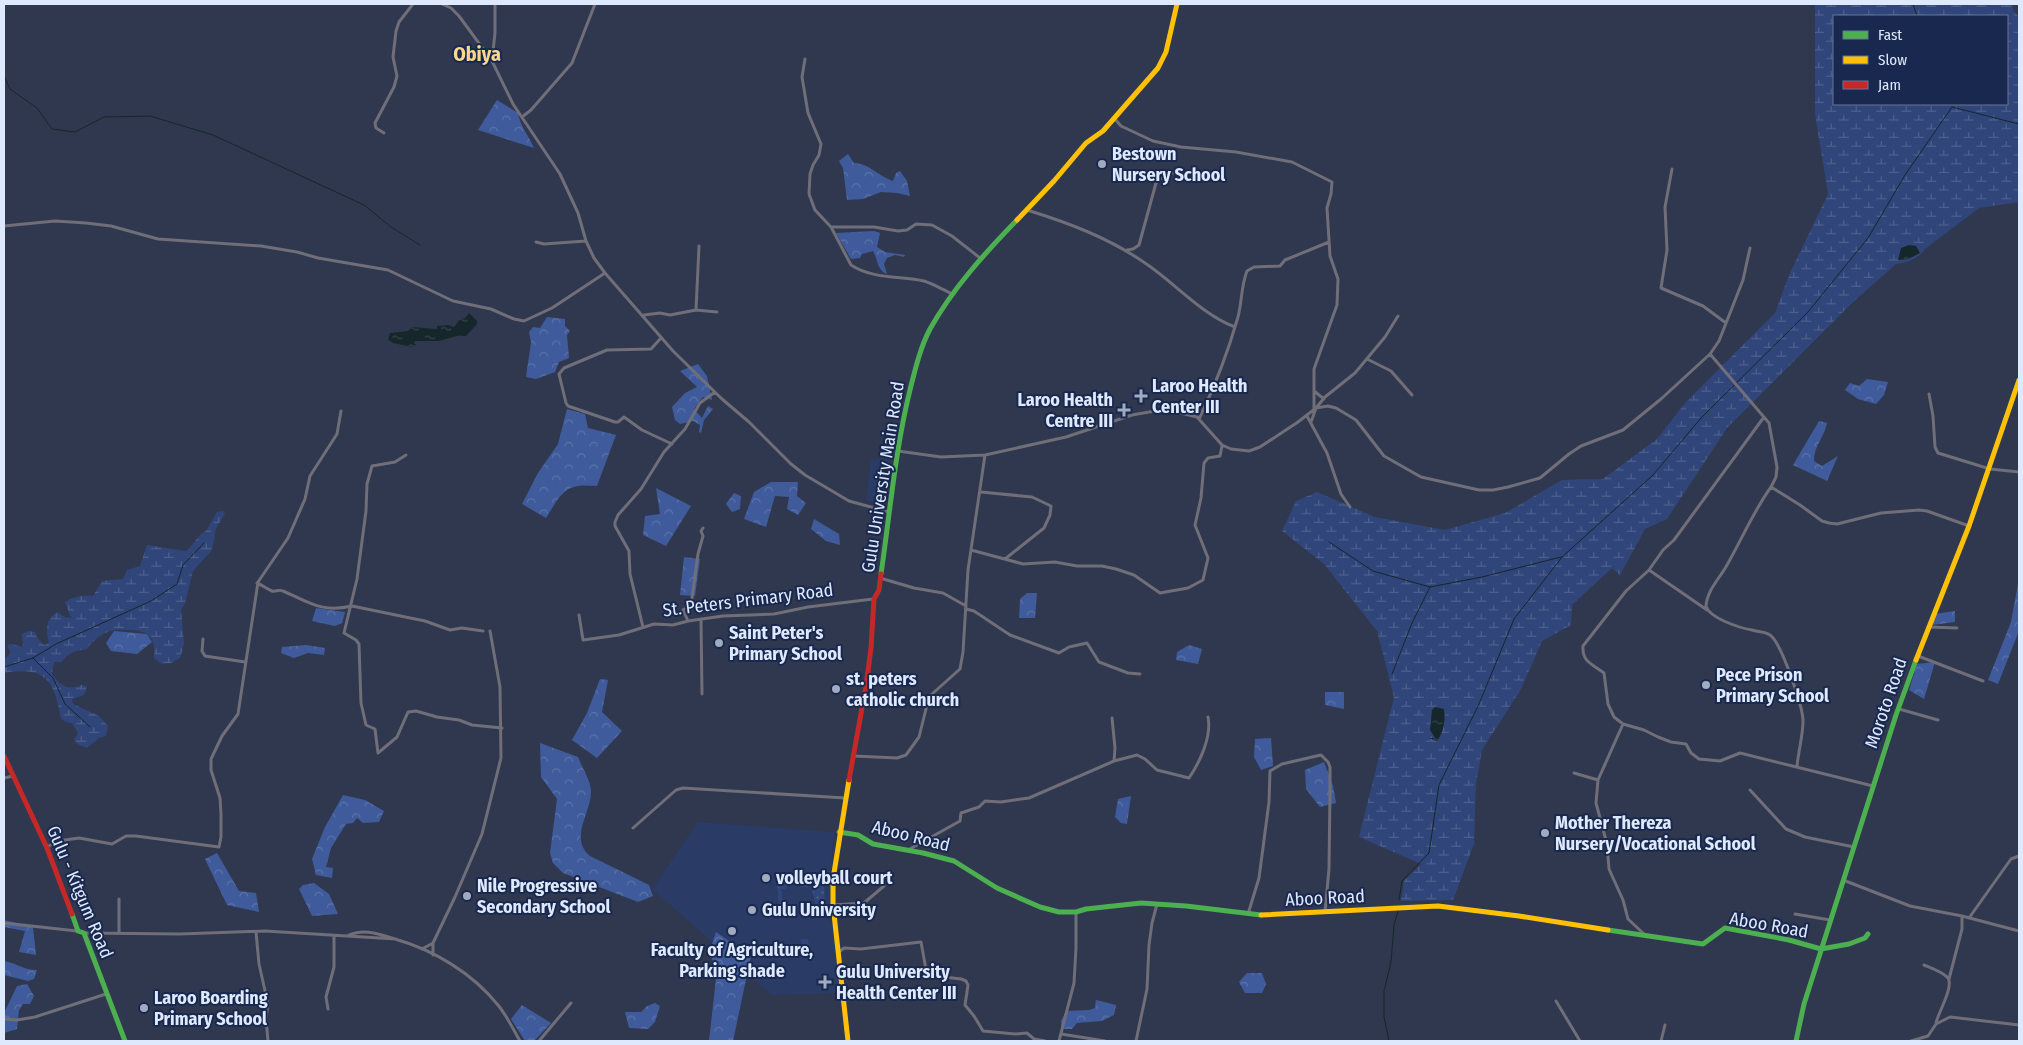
<svg xmlns="http://www.w3.org/2000/svg" width="2023" height="1045" font-family="'Fira Sans Condensed',sans-serif">
<style>
.built{fill:#2a3b66}
.grass{fill:url(#grass-dots)}
.forest{fill:url(#forest-crowns)}
.wetland{fill:url(#wetland-marsh);fill-rule:evenodd}
.pitch{fill:#304579}
.water{fill:url(#water-ripples)}
.lines{fill:none;stroke-linecap:round;stroke-linejoin:round}
.stream{stroke:#16272b;stroke-width:1}
.street{stroke:#706e78;stroke-width:3}
.fast{stroke:#4caf50;stroke-width:5}
.slow{stroke:#ffc107;stroke-width:5}
.jam{stroke:#c62828;stroke-width:5}
.poi-dot{fill:#a1abc0;stroke:#19284f;stroke-width:2}
.labels{text-anchor:middle;dominant-baseline:central;stroke-width:4;stroke-linejoin:round;paint-order:stroke}
.poi-label{font-size:18px;font-weight:bold;fill:#dfe9fd;stroke:#19284f;text-anchor:start}
.street-label{font-size:18px;fill:#dfe9fd;stroke:#19284f}
.quarter-label{font-size:20px;font-weight:bold;fill:#f9d78d;stroke:#19284f}
</style>
<defs>
<pattern id="grass-dots" width="8" height="8" patternUnits="userSpaceOnUse" patternTransform="scale(1.25)"><rect width="8" height="8" fill="#304579"/><path d="M2 2h.1M6 6h.1" fill="none" stroke="#4e608d" stroke-width="1.8" stroke-linecap="round"/></pattern>
<pattern id="forest-crowns" width="20" height="18" patternUnits="userSpaceOnUse" patternTransform="scale(1.25)"><rect width="20" height="18" fill="#405b9b"/><path d="M2 6a3 3 0 1 1 6 0M12 15a3 3 0 1 1 6 0" fill="none" stroke="#5b73aa"/></pattern>
<pattern id="wetland-marsh" width="20" height="14" patternUnits="userSpaceOnUse" patternTransform="scale(1.25)"><rect width="20" height="14" fill="#304579"/><path d="M1 5h8M5 5V1M11 12h8M15 12V8" fill="none" stroke="#4e608d"/></pattern>
<pattern id="water-ripples" width="26" height="14" patternUnits="userSpaceOnUse" patternTransform="scale(1.25)"><rect width="26" height="14" fill="#16272b"/><path d="M2 4q2-2 4 0t4 0M15 11q2-2 4 0t4 0" fill="none" stroke="#37464b"/></pattern>
</defs>
<rect width="100%" height="100%" fill="#2f384e"/>
<path class="built" d="M871 459H890L885 505 866 501Z
M698 822 834 832 830 882 831 908 828 913V919L833 924 840 993 772 995 652 889Z"/>
<path class="grass" d="M813 873H821L824 877 825 912 817 913 812 889 814 888Z
M807 874 808 887H801L800 881 788 882 786 889H781L783 907 779 908 777 876Z"/>
<path class="forest" d="M497 100 518 113C520 126 529 136 534 148L478 130Z
M848 154 854 163C870 164 878 176 893 181L896 173 900 171 907 181 910 196 897 193 881 192 863 199 847 200 843 168 839 161Z
M874 231 880 233 877 247 885 252 905 255 904 257 895 255 887 258 884 264 887 274C877 271 878 259 873 251L862 254 860 258 851 259 836 233Z
M547 317 565 319V326L570 331 567 335 569 358 559 362 555 372 536 379 526 377 531 342 529 332 533 327 540 328Z
M698 364 707 376 712 400 703 397 694 409 702 418 708 406 713 409 704 420 701 433 699 432 700 425 693 421 680 424 675 420 672 407 685 393 697 387 680 371Z
M1867 379 1888 382 1884 395 1876 404 1858 399 1845 390 1850 383 1859 386Z
M567 409 585 414 588 428 616 435 597 486C564 483 562 493 546 518L522 504 538 473 558 444Z
M1819 421 1827 423C1824 438 1814 445 1814 461L1822 466 1838 456 1827 481 1793 465Z
M771 482H798L797 496 806 503 798 515 787 509 789 497 775 496 766 527 744 519 754 492Z
M656 488 691 506 666 546 643 535 645 516 660 514Z
M734 493 741 496 740 509 732 512 726 504Z
M814 519 839 534 840 545 826 541 811 529Z
M684 557 700 559 695 596 680 595Z
M2019 578V631L1998 684 1988 680 2011 622Z
M1027 593H1037L1035 618H1019L1020 599Z
M316 608 345 612 342 623 335 626 312 621Z
M1955 611V622L1932 625 1935 614Z
M114 631 147 634 152 642 137 654 111 651 106 643Z
M306 645 325 648 324 655 308 653 294 658 281 653 282 647Z
M1189 645 1202 649 1198 664 1176 660 1177 652Z
M1935 662 1924 699 1909 690 1917 664Z
M600 679 608 680 602 712 622 731 597 758 572 740 587 713Z
M1325 692H1344V709L1325 705Z
M1271 738 1273 766 1261 770 1254 757 1255 739Z
M540 743 578 757C582 767 590 780 591 790 592 813 568 837 590 856L649 885 653 896 638 902 563 873 553 863 550 853 557 799 541 777Z
M1324 762 1333 786 1336 803 1320 807 1306 789 1305 770Z
M343 795 365 800 384 811 379 822 363 823 357 818 353 823 346 824 331 848 326 867 333 868 332 878 316 875 312 859 325 827Z
M1131 796 1127 824 1121 823 1115 817 1118 799Z
M217 853 239 891 256 893 259 912 227 905 205 859Z
M314 883 329 894 338 914 312 916 299 889 303 885Z
M4 920 33 927 36 955 19 952 25 931 4 927Z
M716 932 751 956 733 1041H709L717 970 709 953Z
M4 961C17 963 23 970 37 970L34 979 28 981 4 975Z
M1247 973H1262L1266 984 1262 993H1245L1239 982Z
M27 984 34 996 30 1004H23L19 1010 17 1029 4 1033V1013L17 986Z
M1096 1000 1116 1005 1114 1015 1102 1021 1077 1023 1072 1029H1061V1021L1066 1011 1089 1010 1095 1008Z
M655 1003 660 1006 655 1022 648 1029 629 1028 625 1012H641L647 1006Z
M522 1005 551 1023 534 1041H525L511 1019Z"/>
<path class="wetland" d="M1814 4H2012L2013 10 2019 17V202L1979 208 1925 249C1919 258 1907 263 1896 264L1852 303 1727 428 1667 519 1645 529 1620 575 1612 568 1572 605 1571 625 1542 641 1521 689 1482 750 1476 784 1474 844 1453 900 1401 901 1404 881 1421 864 1359 837 1394 697 1377 631 1324 564 1282 531 1296 501 1317 492 1375 517 1445 530 1505 513 1562 480 1603 479 1657 439 1686 402 1775 313 1789 275 1828 194 1815 114V7ZM1834 16H2007V104H1834Z
M223 511 225 514 216 528 212 550 193 571 185 603 181 610 184 644 180 658 171 663 162 664 154 658C156 636 148 630 127 630 121 630 114 629 108 632 99 635 92 642 87 649 76 651 68 652 62 662H54L52 674C60 685 67 691 82 685L87 687 84 695 72 699 73 704 99 716 108 726 106 736 99 738 87 748 77 744 74 740 78 733 72 723 66 722 61 719C54 679 45 666 4 673V660L11 653 7 645 12 644 23 647 22 634 28 631 35 632 38 639 44 645 49 643C46 630 45 620 57 612L65 617 71 618 65 602C75 596 81 595 93 596L102 581 123 579 127 570 140 566 147 545 186 551C194 545 197 535 206 531L217 512Z"/>
<path class="pitch" d="M801 939H808L810 953 803 954Z"/>
<path class="water" d="M1909 245 1916 246 1920 253 1908 259 1898 260 1901 248Z
M469 313 477 321V324L466 336H457L439 341H415L414 343 416 345 412 347 393 343 388 340 390 333 408 331 412 327 437 329V326L448 325 454 327 461 318 464 319Z
M1435 707 1444 709C1446 719 1443 734 1437 741L1429 738H1435L1430 730 1432 710Z"/>
<g class="lines">
<path class="stream" d="M1913 4 1917 16
M4 76 10 89 37 108 52 129 75 132 104 117 150 116 213 135 364 205 391 227 420 245
M1952 107 2019 124
M1329 542 1373 571 1430 587
M33 658 53 678 65 704 90 727
M4 667 33 658 56 644 151 601 177 584 183 565 204 543
M1392 674 1412 623 1430 587 1482 577 1561 557
M1399 900 1402 881 1429 853 1439 785 1479 704 1514 619 1562 557 1653 475 1701 418 1808 312 1868 238 1905 175 1952 107
M1389 1041 1384 1017V991L1391 962 1394 925 1398 911"/>
<path class="street" d="M442 4 451 8 459 16 492 61 513 104 560 174 578 213 586 241 594 258 605 273 673 351 722 399 749 422 791 464 805 475 849 501 889 512
M805 59 802 77 808 113 821 144 819 155 813 165 810 174 809 194 815 210 831 227H874L898 231 907 230 916 224 932 225 952 236 980 258
M492 60 495 33V4
M522 117 531 110 572 63 595 4
M1114 118 1121 126 1153 141 1181 147 1236 152 1292 162 1332 182 1331 194 1327 208 1330 256 1338 279 1337 305 1314 369V409
M384 133 376 128 375 123 394 87 397 76 393 57 396 31 399 22 413 4
M1672 169 1665 207 1667 250 1661 288 1703 306 1726 323
M1027 210C1069 223 1109 238 1145 263 1175 283 1201 314 1235 327
M4 226 55 221 86 223 111 226 158 239 261 246 297 252 318 258 388 270 453 301 491 309 514 319 524 321 552 308 605 273
M831 227 851 265C872 279 900 276 924 281 934 284 943 290 953 294
M536 242 544 244 586 241
M1127 250 1133 249 1139 245 1156 183C1166 174 1173 170 1187 174
M696 310 699 246
M644 315 660 313 670 315 696 310 717 312
M661 338 651 349 607 350 564 368 559 374 566 403 568 406 615 422H618L624 417 642 430 672 444
M1710 354 1769 423 1777 467 1776 477 1771 487 1800 505 1822 521 1829 523 1837 524 1881 513 1919 510 1927 511 1969 526
M1367 359 1391 371 1412 395
M1314 391 1324 399
M1929 394 1933 416 1935 447 1938 453 1990 469 2019 472
M1307 416 1327 453 1341 494 1350 507
M1199 419C1215 386 1228 352 1238 317 1242 302 1241 286 1247 271L1254 267 1280 266 1285 260 1329 242
M1311 422 1316 408 1325 397 1355 373 1385 337 1398 316
M898 451 941 457 985 455 1066 437 1132 415 1155 411H1172L1197 417 1222 445 1231 449 1249 451 1260 447 1298 422 1316 408 1328 406 1336 408 1356 420 1384 456 1421 477 1479 490H1493L1508 487 1540 478 1569 454 1581 446 1623 430 1661 399 1710 354 1719 341 1743 280 1750 248
M406 455 395 462 372 466 367 484 366 511 357 579 344 633 356 640 359 644 361 703 366 725 375 729 378 753 397 737 408 712 416 711 437 717 459 720 472 725 502 728
M1771 487C1753 512 1742 539 1727 565 1720 578 1707 590 1706 606 1709 618 1740 628 1752 630 1758 632 1764 631 1770 635 1781 642 1803 707 1803 721 1803 736 1798 752 1797 767
M981 492 1032 497 1051 506 1050 515 1044 528 1005 559
M971 550 1023 564 1055 562 1077 566H1102L1116 569 1134 575 1160 593 1188 588 1203 580 1208 558 1195 525 1201 498 1204 463 1208 458 1220 456 1222 446
M1649 570 1663 550 1674 540 1764 417
M880 578 914 588 943 593 966 606
M257 583C262 585 267 589 272 591 276 592 279 589 283 591 309 602 321 613 352 606L425 621 450 630 462 628 483 631
M966 609 974 611 1010 635 1059 653 1069 647 1087 643 1099 662 1128 673 1140 674
M1707 610 1649 570 1626 591 1583 646C1582 662 1592 664 1604 673L1608 704 1614 717 1623 724 1644 730 1658 737 1671 742 1686 744 1691 753 1699 759 1720 761 1740 753 1873 786
M579 615 583 640 619 635 654 624 673 625 688 621 723 616 774 614 808 607 873 599
M701 619 702 694
M688 621 683 610 691 605 698 554 703 536 701 531 703 528
M643 627 630 574 629 551 615 526V522L618 515 641 489 664 452 685 429 700 403 715 392
M1929 627 1957 628
M203 639 202 651 205 656 245 662
M1918 656 1983 681
M1899 709 1938 720
M1112 718 1115 748 1114 761
M1623 724 1598 780 1596 803 1607 844 1609 869 1623 900 1628 919 1644 934
M854 756 897 758 906 755 919 737 927 705 932 694 960 669 963 652 968 570 985 455
M1574 773 1598 780
M4 778 13 776
M1750 790 1786 829 1805 837 1854 847
M633 828 676 790 683 788 845 798
M47 847 58 841 79 838 112 844 126 836H136L219 847 221 837V814L220 798 211 770V759L222 736 238 714 258 582 288 538 305 499 310 476 337 434 341 411
M908 850 960 821 961 813 979 807 985 801 1001 802 1029 798 1114 761 1137 755 1145 759 1157 770 1189 778C1200 762 1212 736 1208 717
M1843 880 1910 906 1962 916 2019 931
M119 899V933
M833 905 864 903 884 886
M1248 914 1259 878 1269 802 1270 771 1282 764 1321 755 1328 762 1330 767V791L1329 869 1325 912
M1795 914 1830 920
M1969 918 2011 859 2019 856
M4 923 77 931
M256 932 259 964 268 1004 266 1019 268 1041
M84 933 180 934 265 931 396 939
M347 936C364 928 378 934 395 939 434 950 472 973 498 1005 507 1016 513 1029 520 1041
M422 949 433 943
M839 952 844 948 861 949 921 942 927 975 961 979 966 981 968 985 965 1005 974 1016 983 1031 1015 1034 1027 1033 1034 1039 1045 1041
M433 955V943L455 897 482 834 501 758 500 687 490 631
M1924 965C1931 968 1943 972 1948 978 1954 987 1938 1013 1936 1023
M1949 979 1962 929V916
M1556 1001 1580 1041
M328 1009 326 997 334 967V936
M4 1019 17 1020 35 1017 106 994
M1061 1034 1105 1041
M539 1041 571 1003
M1059 1041 1074 983 1076 948V912
M1136 1041 1147 989 1149 945 1152 923 1157 904
M1661 1041 1665 1025
M1911 1041 1928 1036 1936 1024 1950 1017 2019 1025"/>
<path class="fast" d="M881 574C890 513 895 451 910 390 915 370 920 348 930 329 953 288 985 253 1017 220
M839 832 858 835 873 844 923 853 954 861 997 888 1040 907 1059 912H1076L1086 909 1141 903 1186 906 1261 915
M72 914 78 931 84 933 125 1041
M1608 930 1703 944 1725 928 1789 940 1821 949 1849 944 1865 938 1868 934
M1796 1041 1804 1004 1896 715 1916 660"/>
<path class="slow" d="M1017 220 1054 181 1086 143 1103 131 1158 68 1166 52 1177 4
M1916 660 1969 526 2019 380
M1261 915 1438 906 1519 916 1608 930
M848 1041 833 905V879L849 780"/>
<path class="jam" d="M4 756 47 848 72 914
M849 780 866 686 871 648 874 599 879 590 881 574"/>
</g>
<g class="poi-dot">
<circle cx="1102" cy="164" r="5"/>
<path d="M1138.5 388.5h5v5h5v5h-5v5h-5v-5h-5v-5h5z"/>
<path d="M1121.5 402.5h5v5h5v5h-5v5h-5v-5h-5v-5h5z"/>
<circle cx="719" cy="643" r="5"/>
<circle cx="1706" cy="685" r="5"/>
<circle cx="836" cy="689" r="5"/>
<circle cx="1545" cy="833" r="5"/>
<circle cx="766" cy="878" r="5"/>
<circle cx="467" cy="896" r="5"/>
<circle cx="752" cy="910" r="5"/>
<circle cx="732" cy="931" r="5"/>
<path d="M822.5 974.5h5v5h5v5h-5v5h-5v-5h-5v-5h5z"/>
<circle cx="144" cy="1008" r="5"/>
</g>
<g class="labels">
<g class="poi-label">
<text x="1112" y="154">Bestown<tspan x="1112" dy="21">Nursery School</tspan></text>
<text x="1152" y="386">Laroo Health<tspan x="1152" dy="21">Center III</tspan></text>
<text x="1113" y="400" text-anchor="end">Laroo Health<tspan x="1113" dy="21">Centre III</tspan></text>
<text x="729" y="633">Saint Peter's<tspan x="729" dy="21">Primary School</tspan></text>
<text x="1716" y="675">Pece Prison<tspan x="1716" dy="21">Primary School</tspan></text>
<text x="846" y="679">st. peters<tspan x="846" dy="21">catholic church</tspan></text>
<text x="1555" y="823">Mother Thereza<tspan x="1555" dy="21">Nursery/Vocational School</tspan></text>
<text x="776" y="878">volleyball court</text>
<text x="477" y="886">Nile Progressive<tspan x="477" dy="21">Secondary School</tspan></text>
<text x="762" y="910">Gulu University</text>
<text x="732" y="950" text-anchor="middle">Faculty of Agriculture,<tspan x="732" dy="21">Parking shade</tspan></text>
<text x="836" y="972">Gulu University<tspan x="836" dy="21">Health Center III</tspan></text>
<text x="154" y="998">Laroo Boarding<tspan x="154" dy="21">Primary School</tspan></text>
</g>
<g class="street-label">
<text transform="translate(883 477) rotate(-81)">Gulu University Main Road</text>
<text transform="translate(748 600) rotate(-7)">St. Peters Primary Road</text>
<text transform="translate(1886 703) rotate(-71)">Moroto Road</text>
<text transform="translate(911 836) rotate(14)">Aboo Road</text>
<text transform="translate(80 892) rotate(67)">Gulu - Kitgum Road</text>
<text transform="translate(1325 898) rotate(-3)">Aboo Road</text>
<text transform="translate(1769 925) rotate(10)">Aboo Road</text>
</g>
<g class="quarter-label">
<text x="477" y="54">Obiya</text>
</g>
</g>
<rect width="2023" height="1045" fill="none" stroke="#dfe9fd" stroke-width="10"/>
<rect x="1833" y="15" width="175" height="90" fill="#19284f" stroke="#687595"/>
<rect x="1843" y="31" width="25" height="8" fill="#4caf50" stroke="#687595"/>
<text x="1878" y="40" font-size="15" fill="#dfe9fd">Fast</text>
<rect x="1843" y="56" width="25" height="8" fill="#ffc107" stroke="#687595"/>
<text x="1878" y="65" font-size="15" fill="#dfe9fd">Slow</text>
<rect x="1843" y="81" width="25" height="8" fill="#c62828" stroke="#687595"/>
<text x="1878" y="90" font-size="15" fill="#dfe9fd">Jam</text>
</svg>
